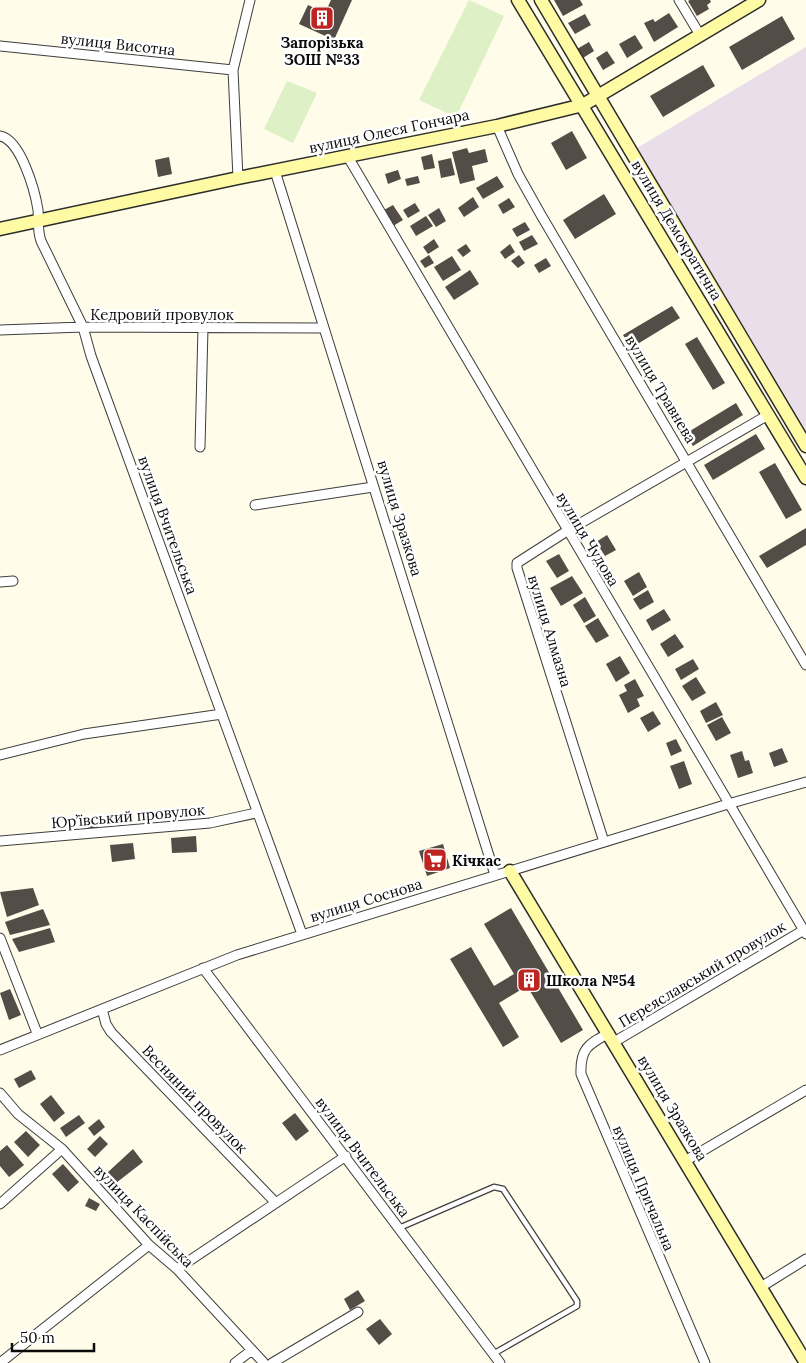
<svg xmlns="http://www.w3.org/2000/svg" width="806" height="1363" font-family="Lora,serif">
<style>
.industrial{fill:#eadeea}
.pitch{fill:#def0c5}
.building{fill:#544d47}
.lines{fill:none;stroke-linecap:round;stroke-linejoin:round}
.lane-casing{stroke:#3e3e3e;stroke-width:7}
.street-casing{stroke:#3e3e3e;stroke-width:11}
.secondary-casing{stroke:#2d2d2d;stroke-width:15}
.lane{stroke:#fff;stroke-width:4.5}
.street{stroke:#fff;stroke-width:9}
.secondary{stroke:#fffba4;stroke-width:12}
.labels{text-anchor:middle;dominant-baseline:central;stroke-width:5;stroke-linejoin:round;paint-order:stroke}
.poi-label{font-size:15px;font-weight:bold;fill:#0b0b0b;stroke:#fff;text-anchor:start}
.street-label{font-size:15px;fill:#0b0b0b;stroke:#fff}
</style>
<rect width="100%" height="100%" fill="#fffce9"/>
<path class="industrial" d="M806 47V430L637 148Z"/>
<path class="pitch" d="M469 0 504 16 456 117 419 100Z
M287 81 317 93 293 143 264 129Z"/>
<path class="building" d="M331 0H352L334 40 299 24 308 5 325 13Z
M554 0H580L583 5 563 16Z
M690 0H710L711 2 707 5 709 9 697 16 688 1Z
M669 13 678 27 654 42 644 23 653 19 655 22Z
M585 14 591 25 575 34 568 23Z
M782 16 795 39 742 70 729 47Z
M635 35 643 48 627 58 619 44Z
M589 42 594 51 583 58 577 49Z
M607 51 615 63 603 70 596 58Z
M703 65 715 86 663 117 650 96Z
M572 131 587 158 566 170 551 143Z
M467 148 469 153 485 149 488 162 472 166 475 180 460 184 452 152Z
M432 154 435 168 424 170 421 157Z
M169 157 172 174 158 177 155 160Z
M451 158 455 175 441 178 438 161Z
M398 170 401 179 388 184 385 174Z
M418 176 420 183 407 186 405 179Z
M497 176 504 187 483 199 476 188Z
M604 194 616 214 575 239 563 220Z
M473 197 479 207 464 217 458 208Z
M509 198 515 207 503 214 498 205Z
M415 203 420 211 408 218 403 210Z
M393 205 403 220 393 226 384 210Z
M439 208 446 221 436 227 428 215Z
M426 216 433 226 416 236 410 226Z
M525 222 530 230 517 237 512 229Z
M532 235 538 244 524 251 519 242Z
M434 239 439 247 428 254 423 247Z
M466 244 471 251 463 257 457 250Z
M510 244 515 252 505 259 500 252Z
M429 255 434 263 425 268 420 261Z
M519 255 525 263 518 268 511 261Z
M452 256 461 270 443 281 434 267Z
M546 258 551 266 539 273 534 265Z
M470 270 479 284 454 300 445 287Z
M672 306 680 318 631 348 623 335Z
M697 337 725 383 713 390 685 344Z
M736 403 743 415 693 446 685 434Z
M756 434 765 449 713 480 704 465Z
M775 463 802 510 786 519 759 472Z
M806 528V545L767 568 759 556Z
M607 535 616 550 605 556 596 542Z
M559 554 569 571 557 578 546 561Z
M639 572 647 587 633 596 624 581Z
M572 576 583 593 561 606 550 588Z
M648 590 654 602 640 610 633 599Z
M585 597 596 616 584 623 573 605Z
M664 609 671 620 652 631 646 620Z
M598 618 609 636 596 643 585 626Z
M675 634 684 647 668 657 660 644Z
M620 656 630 673 616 682 606 664Z
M693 659 699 669 681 680 675 669Z
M696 677 706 693 692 701 682 686Z
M635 679 644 696 637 699 640 706 628 713 619 695 627 691 624 685Z
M716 702 723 715 706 723 700 711Z
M653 711 661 724 648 732 640 718Z
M722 717 731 733 716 741 707 725Z
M676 739 682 751 671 756 666 743Z
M782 748 788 762 774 767 769 753Z
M742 751 745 761 749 760 753 773 738 778 730 755Z
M684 761 692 784 679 789 670 766Z
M97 818 98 830 88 831 87 819Z
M196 836 197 852 172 853 171 838Z
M133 843 135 859 112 862 110 845Z
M443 844 450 868 427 876 419 851Z
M33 888 39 905 7 917 0 892Z
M511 908 583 1030 561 1043 527 986 499 1003 519 1037 503 1047 450 959 471 947 494 986 514 974 484 924Z
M43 909 50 925 10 935 5 922Z
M50 928 55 942 19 952 12 939Z
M10 989 21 1015 9 1020 0 993Z
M31 1070 36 1079 19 1088 14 1079Z
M51 1095 65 1113 54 1122 40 1104Z
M295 1113 309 1131 296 1141 282 1123Z
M79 1115 85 1123 66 1137 60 1128Z
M99 1119 105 1127 94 1136 88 1128Z
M26 1131 40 1145 28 1157 14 1142Z
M100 1136 108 1144 95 1157 87 1149Z
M7 1145 24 1165 9 1177 0 1166V1151Z
M133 1149 143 1162 116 1183 107 1173Z
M63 1164 79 1182 68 1192 52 1174Z
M89 1198 100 1204 96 1211 85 1206Z
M358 1290 365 1301 350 1310 344 1299Z
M380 1319 392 1334 379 1345 366 1329Z"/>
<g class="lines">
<g class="lane-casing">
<path id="lane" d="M399 1228 494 1187 503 1189 577 1301V1306L493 1354"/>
</g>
<g class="street-casing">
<path id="street" d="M679 0 700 35
M0 46 233 70
M497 126 518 174 541 215 806 665
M0 136C21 140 35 191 38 210 39 221 37 230 41 241L83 327 91 356 302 934
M348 157 806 934
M275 171 495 875
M238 178 233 70 250 0
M0 330 83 327 323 328
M200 447 203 328
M255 505 373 487
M0 582 13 581
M0 755 84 734 222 714
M0 841 210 823 256 813
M604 842 517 568V563L567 531 768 415
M0 938 37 1033
M203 968 500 1363
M102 1009 106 1024 111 1032 276 1203
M609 1033C589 1044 580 1048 581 1074L705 1363
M614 1042 804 930
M0 1050 237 955 728 804 806 782
M0 1093 18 1114 62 1149 149 1245 177 1269 264 1363
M685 1161 806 1090
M0 1204 62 1149
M177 1269 346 1156
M761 1287 806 1259
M0 1363 149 1245
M235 1363 252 1350
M272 1363 358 1312"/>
</g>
<g class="secondary-casing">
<path id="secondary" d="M518 0 806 478
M541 0 806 446
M0 229 238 178 497 126 583 105 759 0
M510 871 806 1363"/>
</g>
<use href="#lane" class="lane"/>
<use href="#street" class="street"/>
<use href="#secondary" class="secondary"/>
</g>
<defs>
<g id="building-square" transform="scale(1.25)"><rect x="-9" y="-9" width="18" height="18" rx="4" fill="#bc2522" stroke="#fff"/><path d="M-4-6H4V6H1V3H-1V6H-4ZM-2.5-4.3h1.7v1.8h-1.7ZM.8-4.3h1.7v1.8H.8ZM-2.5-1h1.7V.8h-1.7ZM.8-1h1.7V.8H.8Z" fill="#fff"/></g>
<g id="supermarket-square" transform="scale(1.25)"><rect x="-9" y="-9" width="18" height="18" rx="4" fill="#bc2522" stroke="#fff"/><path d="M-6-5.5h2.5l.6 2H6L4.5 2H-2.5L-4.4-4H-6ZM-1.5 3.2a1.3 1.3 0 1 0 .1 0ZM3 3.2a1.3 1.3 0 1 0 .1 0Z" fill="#fff"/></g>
</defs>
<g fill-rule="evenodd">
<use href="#building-square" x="322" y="18"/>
<use href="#supermarket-square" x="435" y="860"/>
<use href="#building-square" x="529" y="980"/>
</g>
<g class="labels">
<g class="poi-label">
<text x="322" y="42" text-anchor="middle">Запорізька<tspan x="322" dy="17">ЗОШ №33</tspan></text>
<text x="452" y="860">Кічкас</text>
<text x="546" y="980">Школа №54</text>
</g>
<g class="street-label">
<text transform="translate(118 44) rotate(6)">вулиця Висотна</text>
<text transform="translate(389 131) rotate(-12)">вулиця Олеся Гончара</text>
<text transform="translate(677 230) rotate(59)">вулиця Демократична</text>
<text x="162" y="314">Кедровий провулок</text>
<text transform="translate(661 389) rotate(59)">вулиця Травнева</text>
<text transform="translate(400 518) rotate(73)">вулиця Зразкова</text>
<text transform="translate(168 525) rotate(70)">вулиця Вчительська</text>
<text transform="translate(588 539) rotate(59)">вулиця Чудова</text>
<text transform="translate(550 631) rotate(73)">вулиця Алмазна</text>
<text transform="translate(128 816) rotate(-5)">Юр’ївський провулок</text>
<text transform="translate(366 900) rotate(-17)">вулиця Соснова</text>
<text transform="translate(702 974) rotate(-31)">Переяславський провулок</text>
<text transform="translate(195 1099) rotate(46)">Весняний провулок</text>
<text transform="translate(673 1108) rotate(59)">вулиця Зразкова</text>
<text transform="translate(363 1157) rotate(53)">вулиця Вчительська</text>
<text transform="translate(644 1188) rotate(67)">вулиця Причальна</text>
<text transform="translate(144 1216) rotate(46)">вулиця Каспійська</text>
</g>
</g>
<path d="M12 1343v8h82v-8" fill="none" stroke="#0b0b0b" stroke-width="2.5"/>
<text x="20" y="1343" font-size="15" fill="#0b0b0b" stroke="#ffffff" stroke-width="4" paint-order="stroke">50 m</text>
</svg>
